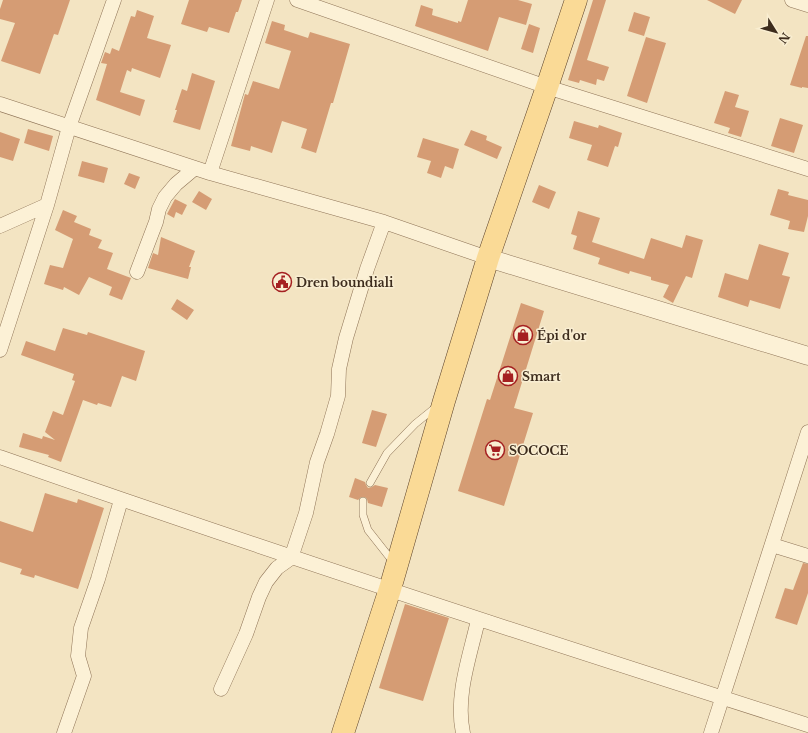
<svg xmlns="http://www.w3.org/2000/svg" width="808" height="733" font-family="'Libre Baskerville',serif">
<style>
.building{fill:#d59c74}
.lines{fill:none;stroke-linecap:round;stroke-linejoin:round}
.service-casing{stroke:#8f7457;stroke-width:8}
.minor-casing{stroke:#8f7457;stroke-width:15}
.tertiary-casing{stroke:#8f7457;stroke-width:19}
.primary-casing{stroke:#5c422b;stroke-width:23}
.service{stroke:#fcf1d6;stroke-width:7}
.minor{stroke:#fcf1d6;stroke-width:14}
.tertiary{stroke:#fcf1d6;stroke-width:18}
.primary{stroke:#fada96;stroke-width:22}
.labels{text-anchor:middle;dominant-baseline:central;stroke-width:3;stroke-linejoin:round;paint-order:stroke}
.poi-label{font-size:12px;font-weight:bold;fill:#3d2c1d;stroke:#f9eed2;text-anchor:start}
</style>
<rect width="100%" height="100%" fill="#f3e4c2"/>
<path class="building" d="M3 0H70L58 35 54 34 40 74 1 61 15 23 0 19V9Z
M189 0H242L238 12H236L229 33 209 27 207 32 181 24Z
M468 0H518L532 4 526 25 499 17 488 51 415 26 421 5 433 9 432 15 458 23V21L461 22Z
M593 0H606L587 60 609 67 604 81 597 79 596 85 580 80 579 83 568 80Z
M707 0H742L735 14Z
M137 10 154 16 147 38 171 45 160 78 132 68 131 72 127 70 120 92 145 100 140 116 96 100 107 64 101 63 105 52 110 54 112 48 119 51 131 16 135 17Z
M634 12 650 17 644 36 628 31Z
M272 21 285 25 284 30 308 38 310 32 350 44 333 103H331L316 153 301 148 307 129 282 121 272 153 251 146 250 151 231 146 245 94 248 95 253 81 279 89 291 51 265 43Z
M529 24 540 28 533 53 521 49Z
M806 36H808V88L802 87V88L790 85Z
M646 37 666 43 647 103 627 96Z
M192 73 215 81 200 130 173 122 177 110H175L182 89 187 91Z
M725 91 739 95 735 107 749 111 741 137 728 133 730 128 714 123Z
M780 118 803 125 794 153 771 146Z
M574 121 598 128 599 125 622 133 618 147 615 146 608 167 587 160 592 145 569 138Z
M28 129 53 136 49 151 24 143Z
M471 130 487 136 486 140 502 147 497 159 464 145Z
M0 132 20 139 13 161 0 157Z
M423 138 459 149 453 169 445 166 441 178 427 173 431 161 417 157Z
M82 161 108 168 104 183 78 176Z
M129 173 140 177 135 189 124 184Z
M539 185 556 192 549 209 532 202Z
M778 189 789 192 788 195 808 200V216L804 232 788 229 790 221 770 215Z
M199 191 212 199 206 210 192 202Z
M175 199 187 205 182 215 176 212 174 218 167 214Z
M63 210 77 216 74 222 91 229 89 235 102 240 98 248 113 253 107 269 131 278 122 300 109 295 112 287 89 277 79 295 64 287 63 290 44 284 50 265 63 268 73 239 55 230Z
M578 211 600 218 592 242 644 259 651 238 682 248 686 235 703 240 692 278 686 276 673 303 663 297 669 285 651 280V277L630 271 629 274 598 264 600 258 573 249 577 236 571 234Z
M161 237 195 251 189 267H191L188 279 148 268 153 253 158 255Z
M759 244 789 253 782 275 790 277 780 309 750 300 748 307 718 297 725 273 748 280Z
M177 299 194 310 187 320 171 309Z
M521 303 544 311 514 408 533 413 504 506 458 491 487 399 490 400Z
M63 328 87 335 88 332 145 351 136 381 122 376 111 407 98 403 97 405 83 400 61 462 48 457 49 455 19 447 23 433 42 439 43 436 55 440 45 432 53 411 63 415 75 381 72 380 74 374 21 355 26 341 55 351Z
M372 410 387 414 376 447 362 443Z
M355 478 365 482 366 485 368 488 372 487 375 485 388 488 382 507 368 503 367 499 365 497H361L358 500 349 497Z
M45 493 77 503 78 499 104 508 78 589 35 575 34 578 20 574 22 569 0 562V521L33 532Z
M803 563 808 564V593L797 625 775 618 785 588 793 590Z
M405 604 449 618 423 701 379 688Z"/>
<g class="lines">
<g class="service-casing">
<path id="service" d="M370 483 387 453 415 424 436 407
M363 501V515L368 530 394 563"/>
</g>
<g class="minor-casing">
<path id="minor" d="M297 0 547 87 808 169
M792 0 808 5
M0 104 210 173 384 222 488 258
M210 173 267 0
M0 226 47 205
M137 272 156 222 159 209 165 197 176 184 195 168
M0 350 47 205 69 127 114 0
M0 457C268 551 537 639 808 725
M772 545 808 556
M221 689 246 634 259 597 266 582 277 568 291 558 306 513 317 462 327 434 338 396 339 369 346 338 367 269 384 222
M64 733 84 676 78 656 81 628 98 579 121 500
M463 733C455 696 470 656 478 620
M711 733 808 432"/>
</g>
<g class="tertiary-casing">
<path id="tertiary" d="M488 258 808 356"/>
</g>
<g class="primary-casing">
<path id="primary" d="M343 733 390 589 444 401 488 258 547 87 576 0"/>
</g>
<use href="#service" class="service"/>
<use href="#minor" class="minor"/>
<use href="#tertiary" class="tertiary"/>
<use href="#primary" class="primary"/>
</g>
<defs>
<g id="civic-ring" transform="scale(1)"><circle r="9.5" fill="#f9eed2" stroke="#a52021" stroke-width="1.5"/><path d="M-.6-6.5H3V-4.5H.6V-3L4-1V1h2V6H-6V1h2V-1L-.6-3ZM-1.2 2.5V6h2.4V2.5Z" fill="#a52021"/></g>
<g id="shop-ring" transform="scale(1)"><circle r="9.5" fill="#f9eed2" stroke="#a52021" stroke-width="1.5"/><path d="M-5-2.5h2.3a2.7 3.5 0 0 1 5.4 0H5L5.5 6h-11ZM-1.5-2.5h3a1.5 2.3 0 0 0-3 0Z" fill="#a52021"/></g>
<g id="supermarket-ring" transform="scale(1)"><circle r="9.5" fill="#f9eed2" stroke="#a52021" stroke-width="1.5"/><path d="M-6-5.5h2.5l.6 2H6L4.5 2H-2.5L-4.4-4H-6ZM-1.5 3.2a1.3 1.3 0 1 0 .1 0ZM3 3.2a1.3 1.3 0 1 0 .1 0Z" fill="#a52021"/></g>
</defs>
<g fill-rule="evenodd">
<use href="#civic-ring" x="282" y="282"/>
<use href="#shop-ring" x="523" y="335"/>
<use href="#shop-ring" x="508" y="376"/>
<use href="#supermarket-ring" x="495" y="450"/>
</g>
<g class="labels">
<g class="poi-label">
<text x="296" y="282">Dren boundiali</text>
<text x="537" y="335">Épi d'or</text>
<text x="522" y="376">Smart</text>
<text x="509" y="450">SOCOCE</text>
</g>
</g>
<g transform="translate(776 32) rotate(127)" stroke="#f9eed2" stroke-width="3" paint-order="stroke">
<path d="M0-3L7 15L0 10L-7 15Z" fill="#3d2c1d"/>
<text y="-6" font-size="11" font-weight="bold" text-anchor="middle" fill="#3d2c1d">N</text>
</g>
</svg>
